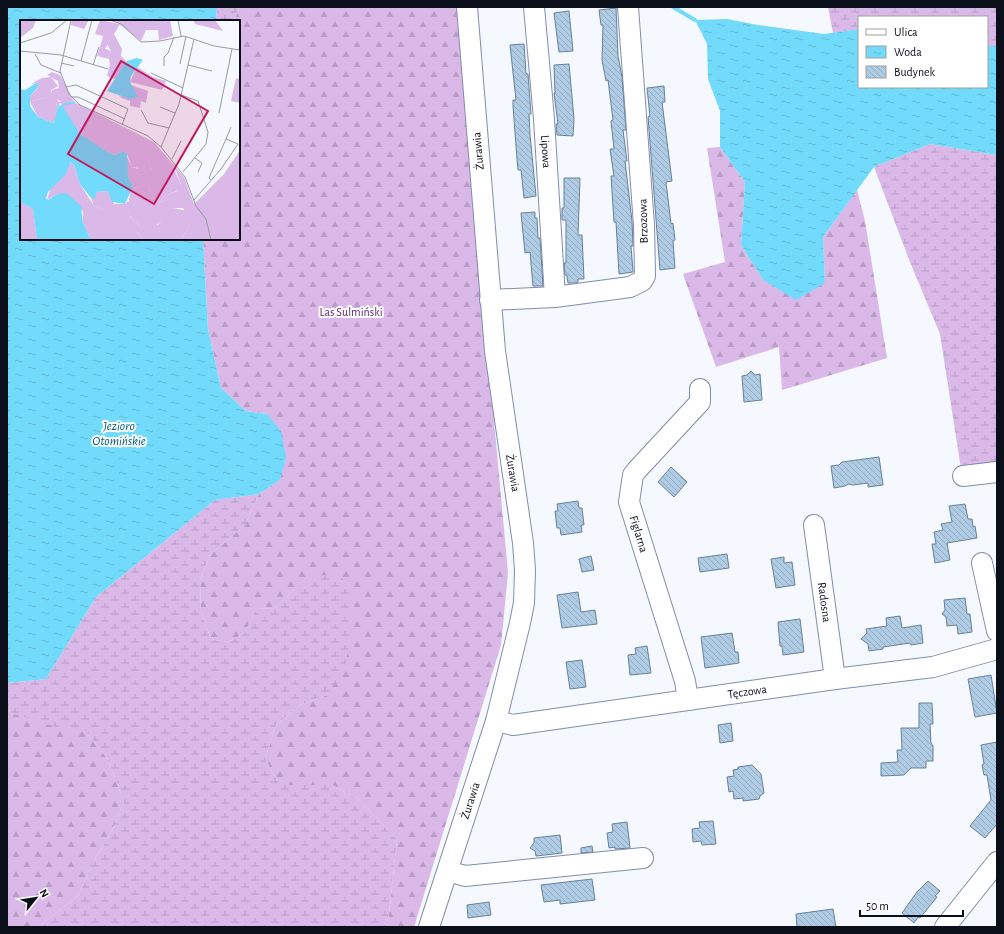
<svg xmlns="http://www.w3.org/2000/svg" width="1004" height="934" font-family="'Alegreya Sans',sans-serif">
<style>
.forest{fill:url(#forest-firs)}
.wetland{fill:url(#wetland-marsh)}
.water{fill:url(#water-ripples)}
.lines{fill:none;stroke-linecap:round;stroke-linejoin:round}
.stream{stroke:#72dafa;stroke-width:4}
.building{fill:url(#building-back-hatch);stroke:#678198}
.minor-casing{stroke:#818daa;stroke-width:22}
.minor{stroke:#fff;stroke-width:20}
.labels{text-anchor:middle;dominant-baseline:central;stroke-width:4;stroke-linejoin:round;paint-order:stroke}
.street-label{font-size:12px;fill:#0b0f19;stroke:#fff}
.park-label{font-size:12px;fill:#602573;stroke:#fff}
.water-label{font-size:13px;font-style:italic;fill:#026075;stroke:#fff}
.inset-river{fill:none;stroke:#72dafa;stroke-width:2}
.inset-road{fill:none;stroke:#979ba2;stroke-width:1}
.view{fill:#c2185b;fill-opacity:0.15;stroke:#c2185b;stroke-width:2}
.inset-edge{fill:none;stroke:#0b0f19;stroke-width:2}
</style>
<defs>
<pattern id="forest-firs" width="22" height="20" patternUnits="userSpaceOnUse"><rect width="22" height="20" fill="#dab8e7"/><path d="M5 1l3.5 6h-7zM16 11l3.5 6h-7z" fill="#ba9dc6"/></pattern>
<pattern id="wetland-marsh" width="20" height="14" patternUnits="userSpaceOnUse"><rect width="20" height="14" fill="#dab8e7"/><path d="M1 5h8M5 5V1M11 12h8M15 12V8" fill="none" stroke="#ba9dc6"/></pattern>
<pattern id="water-ripples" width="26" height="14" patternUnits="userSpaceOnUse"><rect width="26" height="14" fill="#72dafa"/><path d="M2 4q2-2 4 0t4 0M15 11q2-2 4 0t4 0" fill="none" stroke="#61bad6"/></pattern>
<pattern id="building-back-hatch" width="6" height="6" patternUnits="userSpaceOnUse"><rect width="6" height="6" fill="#b0cce4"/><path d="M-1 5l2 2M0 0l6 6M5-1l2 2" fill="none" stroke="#96aec3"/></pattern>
</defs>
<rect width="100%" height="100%" fill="#f5f8fe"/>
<path class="forest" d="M239 7H456L508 573 501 645 414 927H386L389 914 397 839 358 799 332 785H280L265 759 276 725 300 705 327 695 297 587 275 608 256 609 245 633 228 642 211 639 201 611 200 580 211 554 245 525 259 494 280 480 267 414 246 411 221 388 208 329 203 239H239V21H234Z
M720 147 745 182 741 245 763 280 825 283 823 237 857 190 865 221 887 358 782 390 779 347 716 367 683 274 725 262 707 148Z
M7 709 11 713 56 726 82 727 107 758 124 801 112 831 93 862 78 896 38 927H7Z"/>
<path class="wetland" d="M217 7H239L234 21H216Z
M828 7H997V46H987V17H859V29L833 33Z
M930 144 997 155V465L961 469 940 334 910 262 874 167Z
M259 494 245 525 211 554 200 580 201 611 211 639 228 642 245 633 256 609 275 608 297 587 316 576 341 573 351 599V631L345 667 327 695 300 705 276 725 265 759 280 785H332L358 799 397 839 389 914 386 927H38L78 896 93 862 112 831 124 801 107 758 82 727H56L11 713 7 709V683L46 679 96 597 215 500Z"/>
<path class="water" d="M7 7H217L216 21H21V239H203L208 329 221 388 246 411 267 414 281 431 286 458 280 480 259 494 215 500 96 597 46 679 7 683Z
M727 19 758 25 824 34 859 29V87H987V46H997V155L930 144 874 167 823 237 825 283 796 300 763 280 741 245 745 182 720 147V111L708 79 707 44 695 20Z"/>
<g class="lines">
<path class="stream" d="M673 7 695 20"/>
</g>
<path class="building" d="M616 8 618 56 622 77 626 130H623L627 161H625L632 221 633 246H631L633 272 619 274 616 222H614L611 176H614L610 149H614L611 121 613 120 608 80 606 81 602 60 603 25H601L599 10Z
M569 11 573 51 559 52 554 13Z
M524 44 526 74H528L531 114H529L530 135 536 196 524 198 521 170H518L517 159 513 106V100H516L510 45Z
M569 64 574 119 573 136 557 135 556 124H558L554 93H555L554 65Z
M664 86 665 102H662L672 181 666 182 671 224 673 223 675 240 673 241 675 268 660 270 648 117 650 116 647 88Z
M564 178H580L578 235H582L584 279H578V282L576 283H568L567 277V275H565L564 263H566V220H562V208H564Z
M535 212V218H537L538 238H540L543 286H533L530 252 525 253 521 213Z
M751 371 755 375 760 374 762 400 744 402 742 376 747 375Z
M879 457 883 485 868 487V483L853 485 848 484 845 486 834 488 831 466 839 465 842 462Z
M671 467 687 482 674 497 658 482Z
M578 501 579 508H582L584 525H581L582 532 561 535 560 528H557L555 511H558L557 504Z
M965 504 968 519H972L973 527 975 526 977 538 947 543 950 560 935 563 932 544H936L934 532 943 530 941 524 952 522 949 506Z
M727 554 729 568 700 572 698 558Z
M591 556 594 570 582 572 579 559Z
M784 557V563L792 562 795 585 776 588 771 559Z
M578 592 581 612 595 610 597 624 562 628 557 595Z
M965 598 967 614H970L972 632 958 634 957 625 947 626 946 617 942 614 945 610 944 600Z
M900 616 902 628 921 625 923 643 911 645 910 643 883 647V649L869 651 868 644 861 639 867 633 866 629 887 626 886 618Z
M800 619 804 652 783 655 782 646H780L778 622Z
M732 633 735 652H738L739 663 705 668 701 637Z
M647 646 651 673 630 675 628 655 636 654 635 648Z
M582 660 586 687 570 689 566 662Z
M991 675 997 713 975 717 968 679Z
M919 703H932L933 724H930L931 743 933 746V761H926V768H911L904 775 881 776V763L898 762 897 750H902L901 728H919Z
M731 723 733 741 720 743 718 725Z
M997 742V824L985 838 970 826 991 800 987 775H984L982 765 984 764 981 745Z
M752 765 761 774 764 793 760 796 759 799 743 801V798L734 799 733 791 729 792 727 777 734 776 733 770 738 769V767Z
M713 821 716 844 702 845 701 841 693 842 692 829 700 828 699 822Z
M627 822 630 848 615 849V847L609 848 607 833 613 832 612 824Z
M560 835 562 853 536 856 535 851 530 848 534 843V838Z
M592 846 593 852 581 853V848Z
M592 879 595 900 560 904V900L544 902 541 885Z
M928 881 940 891 935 896 937 897 920 918 918 917 914 923 902 913 917 892Z
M489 902 491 915 468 918 467 905Z
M833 909 836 927H797L796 914Z"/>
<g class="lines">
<g class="minor-casing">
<g id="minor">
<path id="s1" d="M534 7 544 119 555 297"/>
<path d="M490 300 555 297 630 287 642 281 645 276 644 225 628 7"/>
<path d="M963 476 997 472"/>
<path id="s2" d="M814 525 835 679"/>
<path d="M982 563 997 631"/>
<path d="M688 700 685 681 629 502 633 475 637 470 700 402V389"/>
<path id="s3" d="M496 721 513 725 835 679 933 667 997 649"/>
<path d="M448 871 465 876 643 858"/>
<path id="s4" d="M429 927 496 721 520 623 524 603 525 570 523 543 495 351 467 7"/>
<path d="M945 927 997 862"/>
</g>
</g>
<use href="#minor" class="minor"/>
</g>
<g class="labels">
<g class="street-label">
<text transform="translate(478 151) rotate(-95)">Żurawia</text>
<text stroke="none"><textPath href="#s1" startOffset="145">Lipowa</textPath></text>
<text transform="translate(643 221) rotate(-92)">Brzozowa</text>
<text transform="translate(513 473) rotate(81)">Żurawia</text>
<text transform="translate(639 534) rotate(73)">Figlarna</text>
<text stroke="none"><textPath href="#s2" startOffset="78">Radosna</textPath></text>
<text stroke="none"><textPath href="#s3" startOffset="254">Tęczowa</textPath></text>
<text stroke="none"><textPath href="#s4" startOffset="133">Żurawia</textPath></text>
</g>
<g class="park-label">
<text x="351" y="312">Las Sulmiński</text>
</g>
<g class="water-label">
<text x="119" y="426">Jezioro<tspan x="119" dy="15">Otomińskie</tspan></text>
</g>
</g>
<g transform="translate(20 20)">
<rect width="220" height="220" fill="#f5f8fe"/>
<path d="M173 0H195L203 11 175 4ZM80 27 91 31 88 35 89 39 77 36ZM216 58 220 59V83L211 81ZM111 65 128 71 126 83 121 81 120 88 110 86V81L99 77 114 71ZM31 72 39 82H54L134 122 164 157 174 184 204 154 220 130V220H161L170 204 163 188H153L147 197 134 207 120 208 117 202 111 198 108 190 110 172 119 166H128L136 182 144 181 148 175 157 171 161 164 156 151 153 147 132 150 129 141 119 133V148L112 147 107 134 103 131 95 135 89 133 66 119 41 83 36 84 38 89 34 103 18 97 10 82 27 77ZM49 142 54 145 60 164 74 186 84 190 101 209H109L119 213 123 220H71L63 203V191L37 174 27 180 31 167 46 154ZM0 182 13 189 17 220H0Z" fill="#dab8e7"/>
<path d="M0 0H16L13 8 0 18ZM87 11 94 14 102 29 101 36 107 42 95 59 87 56 90 44 88 35 91 31 84 19ZM117 47 133 57 146 61 142 70 110 62ZM31 57 38 66 31 70 30 76 10 82V76L18 68 16 63 11 64 22 58ZM39 83 44 86 46 88 66 119 53 106 42 85 39 84 38 89 36 84ZM119 133 128 138 132 150 147 142 153 147 161 164 160 169 148 175 144 181 136 182 128 166H119L110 172 113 166 108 157 105 141 107 137 112 147 118 149ZM88 171 94 184H105L108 181 111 185 108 190 111 198 117 202 120 208 138 205 153 188 168 191 172 197 170 204 161 220H123L119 213 96 208 87 200 84 190 74 186 71 178H76V172Z" fill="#dab8e7"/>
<path d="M52 0H69L64 9 51 5ZM80 0 100 4 85 29 80 27 83 16 75 14ZM94 0H150L153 16 139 20 138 10H126L121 21ZM32 52 40 55 54 81 44 84 32 76V70L39 68 38 61 27 55Z" fill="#dab8e7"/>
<path d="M117 38 123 40 111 56 110 62 118 77 110 79 87 71 107 41ZM16 63 19 66 10 76V86L18 97 34 103 38 86 42 85 60 114 89 133 95 135 103 131 107 134 108 157 113 166 105 184 92 182 88 171 76 172V178H71L60 164 54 145 50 142 46 154 28 172 26 178 28 180 37 174 46 173 61 186 63 203 71 220H17L13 189 0 182V69L5 70Z" fill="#72dafa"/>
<path class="inset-river" d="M42 85 55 82"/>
<path class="inset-road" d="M51 0 40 51 49 74 60 85 128 116 141 127 165 157 176 186 186 199 191 220M90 0 101 4 121 22 140 21 164 16 194 26 220 30M158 0 161 16M0 23 31 13 47 0M0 31 41 35 88 49M15 34 21 45 41 53M61 41 72 0M41 43 54 46M160 44 166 16M73 45 79 27M168 45 192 51M144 46V37L148 33 154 17M131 53 163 68M46 67 56 65 108 89 102 105M161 75 178 81 188 112 186 124 163 152M52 77H58L105 99M140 87 155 93M121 90 128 103 149 108M199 93 212 29M206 119 211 107M141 127 159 84 174 19M175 138 182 143 178 152M152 139 161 121M174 180 201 149 218 124 206 119 189 158 191 160"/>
<path class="view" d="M101 41 188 91 134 184 48 134Z"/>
<rect width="220" height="220" class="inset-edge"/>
</g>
<rect width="1004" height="934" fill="none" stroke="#0b0f19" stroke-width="16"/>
<rect x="858" y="16" width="130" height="72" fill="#ffffff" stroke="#9d9fa3"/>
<rect x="866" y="29" width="20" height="6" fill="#ffffff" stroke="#9d9fa3"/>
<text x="894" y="36" font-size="12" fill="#0b0f19">Ulica</text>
<rect x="866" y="46" width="20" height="12" fill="url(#water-ripples)" stroke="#9d9fa3"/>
<text x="894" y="56" font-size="12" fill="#0b0f19">Woda</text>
<rect x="866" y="66" width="20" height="12" fill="url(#building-back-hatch)" stroke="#9d9fa3"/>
<text x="894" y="76" font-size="12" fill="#0b0f19">Budynek</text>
<g transform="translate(36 898) rotate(60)" stroke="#ffffff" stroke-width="3" paint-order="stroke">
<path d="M0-3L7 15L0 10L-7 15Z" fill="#0b0f19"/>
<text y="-6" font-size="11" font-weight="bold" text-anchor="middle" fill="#0b0f19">N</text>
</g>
<path d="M860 910v6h103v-6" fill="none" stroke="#0b0f19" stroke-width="2"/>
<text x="866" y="910" font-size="12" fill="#0b0f19" stroke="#ffffff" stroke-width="3" paint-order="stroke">50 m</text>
</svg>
